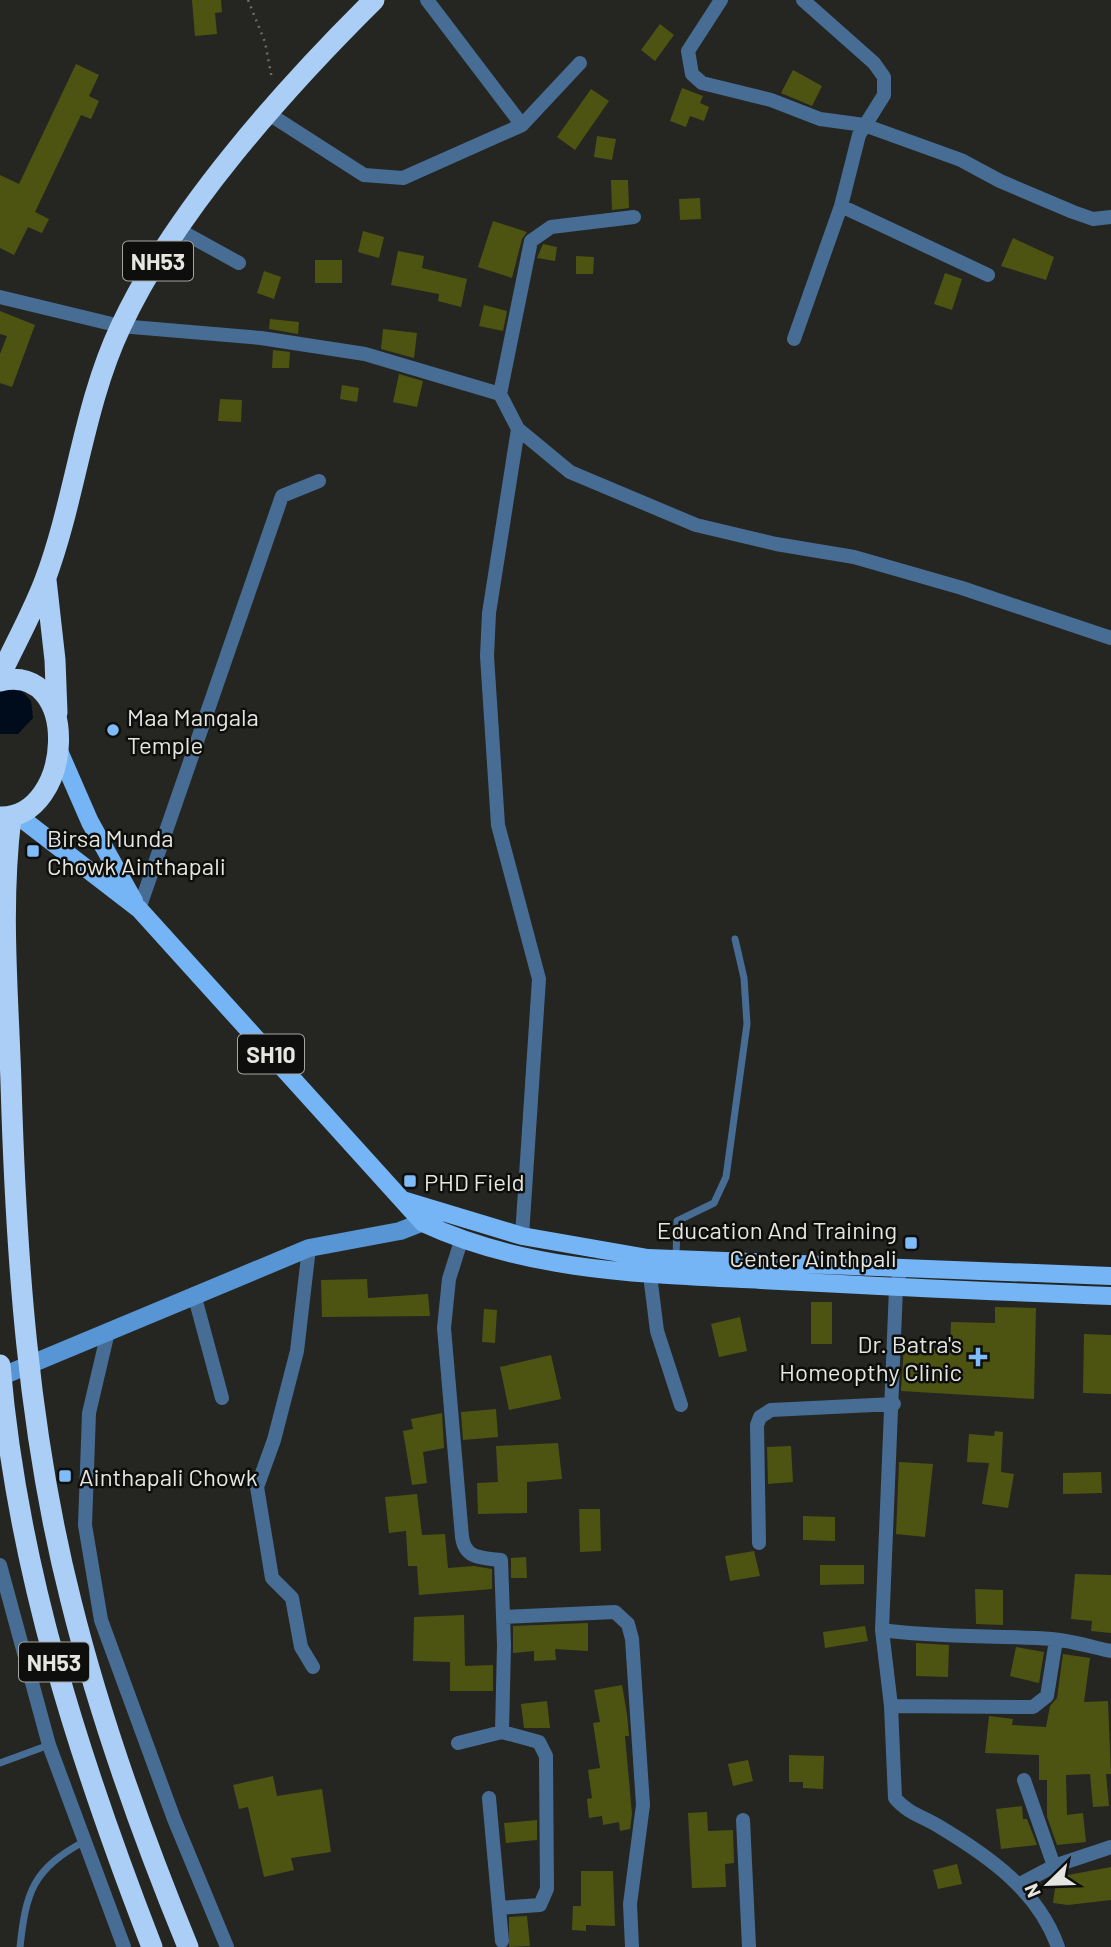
<svg xmlns="http://www.w3.org/2000/svg" width="1111" height="1947" font-family="Barlow,sans-serif">
<style>
.water{fill:#000b1c}
.building{fill:#4d5412}
.lines{fill:none;stroke-linecap:round;stroke-linejoin:round}
.path{stroke:#6d6e69;stroke-width:2.5;stroke-dasharray:2 5;stroke-linecap:butt}
.lane{stroke:#476d95;stroke-width:7}
.street{stroke:#476d95;stroke-width:14}
.secondary{stroke:#5795d5;stroke-width:18}
.primary{stroke:#75b4f5;stroke-width:18}
.highway{stroke:#aacef6;stroke-width:21}
.poi-dot{fill:#81bcfa;stroke:#0e0f0c;stroke-width:2.5}
.labels{text-anchor:middle;dominant-baseline:central;stroke-width:5;stroke-linejoin:round;paint-order:stroke}
.shield{fill:#0e0f0c;stroke:#a4a6a2;stroke-width:2}
.shield-label{font-size:23px;font-weight:bold;fill:#e5e6e2}
.poi-label{font-size:24px;fill:#e5e6e2;stroke:#0e0f0c;text-anchor:start}
</style>
<rect width="100%" height="100%" fill="#252621"/>
<path class="water" d="M0 689H20L31 701 33 718 18 734H0Z"/>
<path class="building" d="M192 0H221L222 12 215 13 217 34 195 36Z
M660 24 674 35 655 61 641 50Z
M76 64 99 75 89 96 99 101 91 119 81 115 35 212 49 219 42 233 28 227 14 255 0 248V175L19 184Z
M793 70 822 86 812 106 781 93Z
M682 88 703 96 700 103 709 107 704 121 690 116 686 127 670 121Z
M591 89 609 101 575 150 557 137Z
M597 136 616 139 612 160 594 157Z
M611 180H628L629 208 612 210Z
M700 198 701 219 680 220 679 199Z
M493 221 527 232 522 239 512 278 478 267Z
M363 231 384 237 379 258 358 252Z
M1013 238 1054 257 1046 280 1001 266Z
M543 244 557 247 555 261 537 258Z
M398 251 424 256 422 268 467 279 461 307 438 301 439 294 391 285Z
M576 256 594 257 593 274H576Z
M315 260H342V283H315Z
M264 271 281 277 274 299 257 293Z
M945 273 962 279 952 310 934 304Z
M484 305 507 311 503 331 479 326Z
M0 311 35 325 12 387 0 383V354L7 336 0 334Z
M270 319 299 322 298 334 269 329Z
M383 329 417 333 414 358 381 349Z
M273 350 290 352 289 368H272Z
M399 374 423 381 417 407 393 402Z
M342 385 359 388 357 402 340 399Z
M220 399 242 400 241 422 218 421Z
M367 1279 368 1298 428 1294 430 1316 322 1317 321 1280Z
M811 1302H832V1344H811Z
M995 1307 1036 1308 1034 1399 901 1391 904 1346 950 1350 951 1322 995 1323Z
M484 1309 497 1310 495 1343 482 1342Z
M740 1317 747 1351 719 1357 711 1324Z
M1084 1334 1111 1335V1394L1083 1393Z
M551 1355 561 1399 509 1410 500 1367Z
M496 1409 498 1437 463 1440 461 1412Z
M442 1413 444 1448 423 1452 427 1483 412 1485 403 1431 413 1429 411 1419Z
M995 1431 1003 1432 1001 1472 1014 1474 1008 1508 982 1504 989 1463 967 1462 969 1434 994 1436Z
M558 1443 562 1479 527 1482V1513L478 1514 477 1483 498 1482 496 1446Z
M791 1446 793 1482 768 1484 767 1447Z
M899 1462 933 1464 925 1537 896 1534Z
M1101 1472 1102 1493 1063 1494V1473Z
M417 1494 422 1535 445 1534 448 1568 474 1566 492 1569V1589L419 1595 417 1566H408L406 1531 389 1533 385 1497Z
M579 1509H600L601 1551 580 1552Z
M803 1516 835 1517V1541L803 1540Z
M754 1551 760 1576 730 1581 725 1556Z
M526 1557 527 1578H511V1558Z
M820 1565H864V1584L820 1585Z
M1075 1574 1111 1575V1633L1091 1631 1092 1621 1071 1619Z
M975 1589 1003 1590V1625L976 1624Z
M464 1615 465 1666 493 1665V1691H450V1662L413 1661 414 1617Z
M588 1623V1651L555 1649 556 1660 534 1661V1651L513 1653V1626Z
M865 1626 868 1641 825 1648 823 1632Z
M916 1643 949 1645 948 1677 916 1676Z
M1016 1647 1044 1652 1039 1683 1010 1676Z
M1063 1654 1090 1658 1084 1702 1108 1701 1111 1774H1106L1109 1806 1093 1807 1090 1774 1066 1775 1067 1815 1083 1813 1086 1842 1057 1845 1047 1817V1780H1039V1755L985 1753 989 1716 1013 1719 1012 1725 1046 1727 1050 1706 1057 1698Z
M622 1685 627 1714 629 1736H625L632 1814 630 1829 620 1831 619 1822 603 1825 602 1816 589 1818 587 1799 592 1798 588 1770 600 1768 593 1723 600 1722 594 1690Z
M547 1701 550 1728H524L521 1704Z
M789 1755 824 1756 823 1789 803 1788V1782H789Z
M748 1760 753 1781 733 1786 728 1764Z
M273 1776 277 1796 322 1789 331 1852 291 1858 294 1870 264 1877 248 1807 239 1809 233 1785Z
M1022 1806 1023 1819H1027L1037 1845 1001 1849 996 1809Z
M707 1812 708 1831 733 1830 734 1863 725 1864 726 1887 692 1888 688 1813Z
M537 1820V1840L506 1843 504 1823Z
M957 1864 962 1884 938 1889 933 1870Z
M1111 1867V1900L1068 1905 1053 1903 1056 1882 1068 1875Z
M581 1871H613L615 1926 586 1925V1931L572 1930 573 1906H581Z
M527 1916 530 1946 509 1947V1917Z"/>
<g class="lines">
<path class="path" d="M248 0 265 42 272 79"/>
<path class="lane" d="M676 1259 677 1221 714 1203 726 1177 747 1024 744 978 735 939
M0 1763 49 1745
M20 1947C26 1891 33 1869 85 1841"/>
<path class="street" d="M427 0 522 125
M721 0 688 51 692 74 702 83 771 100 820 119 864 125 961 160 1000 181 1073 212 1093 219 1111 217
M803 0 874 63 884 77V95L859 135 841 206 988 275
M269 114 364 175 403 178 522 125 580 63
M179 230 239 263
M0 297 120 326 261 338 365 354 500 394 518 429 570 472 696 525 776 544 854 557 962 588 1111 638
M794 339 841 206
M500 394 531 241 551 227 634 217
M518 429 489 613 487 656 498 825 539 979 522 1236
M139 909 282 496 319 481
M309 1248 297 1351 274 1440 257 1487 272 1578 292 1598 301 1647 313 1667
M901 1267 896 1288 882 1630 891 1706 895 1798C907 1813 924 1817 940 1827 990 1857 1038 1891 1058 1947
M650 1275 657 1331 681 1405
M194 1294 222 1398
M108 1332 89 1413 85 1525 101 1620 174 1819 227 1947
M759 1543 757 1425 760 1417 771 1410 894 1404
M0 1565 49 1745 124 1947
M503 1617 615 1612 628 1624 632 1639 643 1805 630 1904 632 1947
M882 1630C939 1638 995 1635 1052 1639 1072 1641 1092 1647 1111 1651
M891 1706 1033 1707 1047 1696 1056 1640
M458 1743 502 1732 504 1645 501 1560C482 1558 465 1559 462 1537L444 1328 449 1279 461 1241
M1024 1780 1054 1866
M489 1798 502 1941
M743 1820 749 1947
M1020 1884 1054 1866 1111 1847
M499 1908 540 1905 547 1889 546 1756 539 1742 502 1732"/>
<path class="secondary" d="M0 1377 309 1248 400 1231 436 1217"/>
<path class="primary" d="M59 751 90 822 134 901
M17 815 139 909 423 1223C528 1272 646 1274 761 1280 878 1286 994 1292 1111 1296
M403 1200 522 1236 648 1258 1111 1276"/>
<path class="highway" d="M46 580 55 660 57 713
M0 676C15 644 33 612 45 580 76 497 83 406 121 326 174 212 285 88 374 0
M0 681C82 661 74 819 0 817
M11 817C0 908 8 992 11 1083 16 1257 28 1432 71 1601 100 1718 142 1835 188 1947
M0 1365C17 1568 79 1759 152 1947"/>
</g>
<g class="poi-dot">
<circle cx="113" cy="730" r="7"/>
<rect x="26" y="844" width="14" height="14" rx="3.5"/>
<rect x="403" y="1174" width="14" height="14" rx="3.5"/>
<rect x="904" y="1236" width="14" height="14" rx="3.5"/>
<path d="M974.5 1346.5h7v7h7v7h-7v7h-7v-7h-7v-7h7z"/>
<rect x="58" y="1469" width="14" height="14" rx="3.5"/>
</g>
<g class="labels">
<g class="shield">
<rect x="123" y="241.5" width="70" height="39" rx="5"/>
<rect x="238" y="1034.5" width="66" height="39" rx="5"/>
<rect x="19" y="1642.5" width="70" height="39" rx="5"/>
</g>
<g class="shield-label">
<text x="158" y="261">NH53</text>
<text x="271" y="1054">SH10</text>
<text x="54" y="1662">NH53</text>
</g>
<g class="poi-label">
<text x="127" y="716">Maa Mangala<tspan x="127" dy="28">Temple</tspan></text>
<text x="47" y="837">Birsa Munda<tspan x="47" dy="28">Chowk Ainthapali</tspan></text>
<text x="424" y="1181">PHD Field</text>
<text x="897" y="1229" text-anchor="end">Education And Training<tspan x="897" dy="28">Center Ainthpali</tspan></text>
<text x="962" y="1343" text-anchor="end">Dr. Batra's<tspan x="962" dy="28">Homeopthy Clinic</tspan></text>
<text x="79" y="1476">Ainthapali Chowk</text>
</g>
</g>
<g transform="translate(1048 1884) rotate(247)" stroke="#0e0f0c" stroke-width="5" paint-order="stroke">
<path d="M0-5L12 26L0 18L-12 26Z" fill="#e5e6e2"/>
<text y="-10" font-size="19" font-weight="bold" text-anchor="middle" fill="#e5e6e2">N</text>
</g>
</svg>
